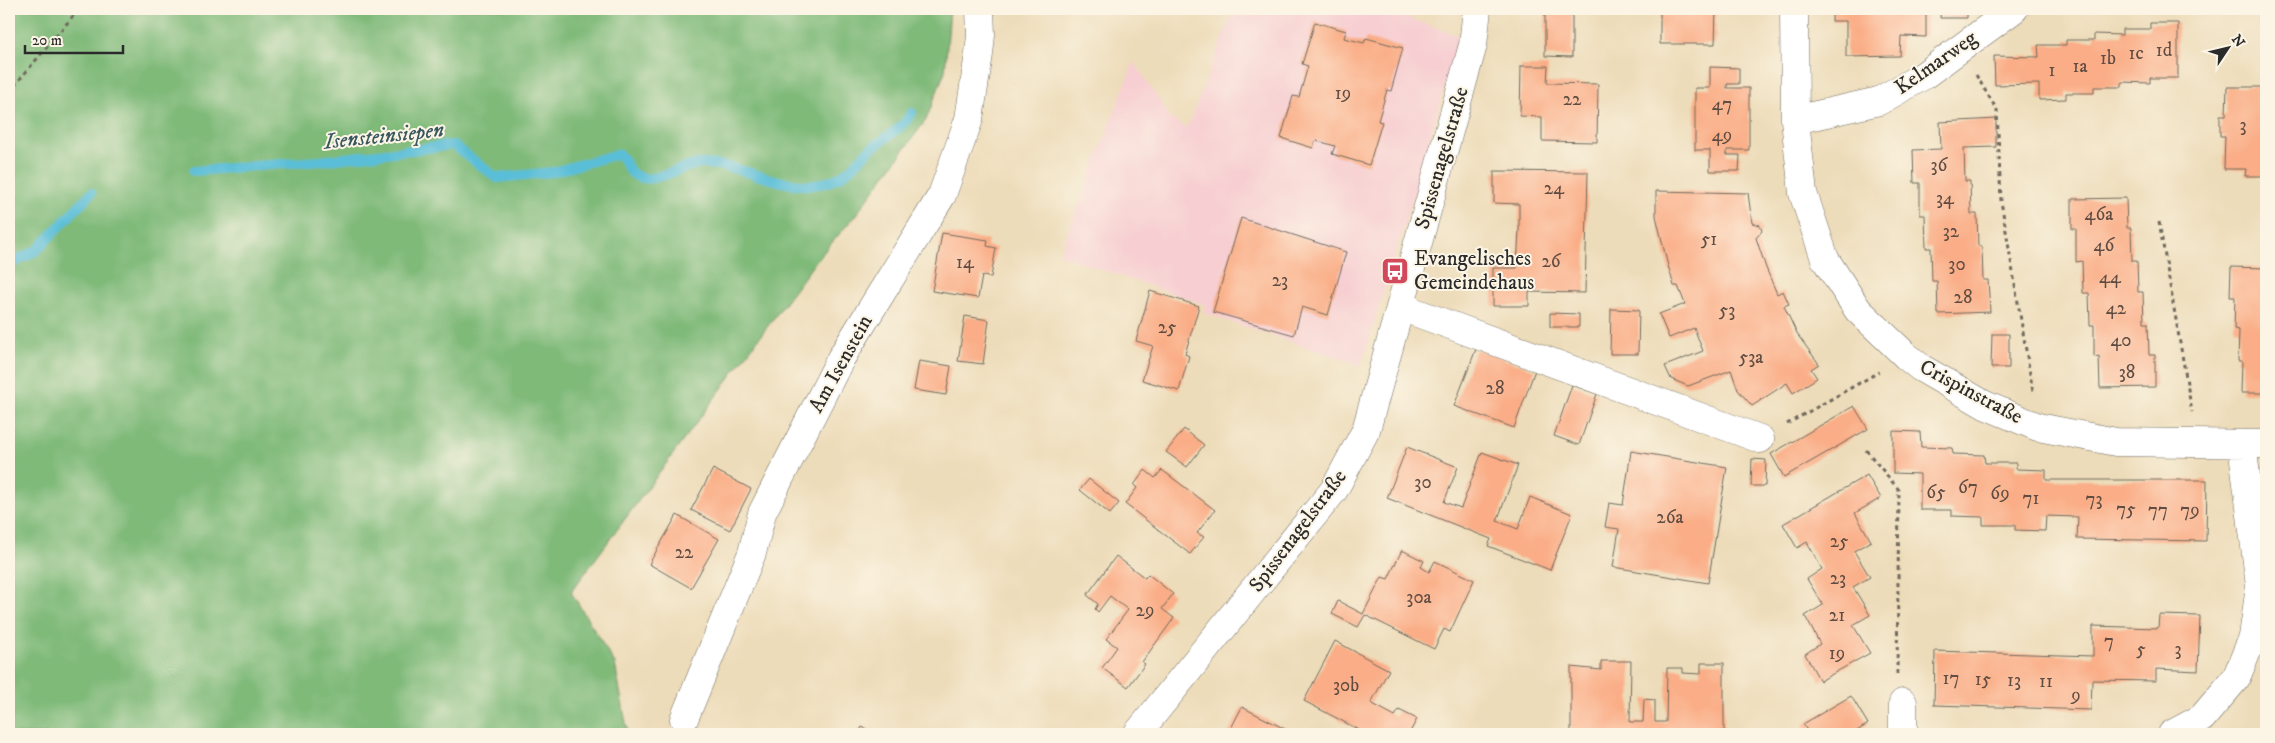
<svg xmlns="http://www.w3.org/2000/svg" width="2275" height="743" font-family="'IM FELL DW Pica',serif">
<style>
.built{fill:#f7cfd2}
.forest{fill:#7fba79;stroke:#557252}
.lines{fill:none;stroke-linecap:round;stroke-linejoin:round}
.stream{stroke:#5abed8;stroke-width:10}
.building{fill:#faad86}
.minor-casing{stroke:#6f695d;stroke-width:29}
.path{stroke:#6f695d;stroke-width:3;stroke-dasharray:4 4;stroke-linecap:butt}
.minor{stroke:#fff;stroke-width:28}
.labels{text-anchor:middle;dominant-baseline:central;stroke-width:4;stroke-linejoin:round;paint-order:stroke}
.number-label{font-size:19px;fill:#5f4c42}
.street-label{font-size:21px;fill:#2b2b2b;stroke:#fcf5e5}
.poi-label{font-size:21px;fill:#2b2b2b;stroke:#fcf5e5;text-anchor:start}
.water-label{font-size:22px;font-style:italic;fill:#39575f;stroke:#fcf5e5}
</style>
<rect width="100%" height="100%" fill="#fcf5e5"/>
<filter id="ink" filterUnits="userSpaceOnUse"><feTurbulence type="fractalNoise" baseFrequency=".02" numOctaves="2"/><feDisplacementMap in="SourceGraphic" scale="10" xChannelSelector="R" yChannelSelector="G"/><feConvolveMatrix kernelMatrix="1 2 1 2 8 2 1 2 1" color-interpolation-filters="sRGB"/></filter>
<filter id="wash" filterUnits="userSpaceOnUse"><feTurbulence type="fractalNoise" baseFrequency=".0096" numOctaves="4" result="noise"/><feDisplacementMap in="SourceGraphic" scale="20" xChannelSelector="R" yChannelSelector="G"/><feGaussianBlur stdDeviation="1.12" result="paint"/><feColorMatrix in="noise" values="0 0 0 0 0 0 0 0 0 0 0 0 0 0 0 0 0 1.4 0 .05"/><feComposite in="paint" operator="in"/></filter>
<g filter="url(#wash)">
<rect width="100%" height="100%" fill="#eddcb9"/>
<path class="built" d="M1234 9H1383L1459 36 1413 197 1361 365 1204 313 1206 305 1059 255 1134 62 1172 120 1187 128Z"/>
<path class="forest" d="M9 9H950L945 71 926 120 854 217 816 261 571 592 615 664 628 734H9Z"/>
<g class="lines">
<path class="stream" d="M194 171 320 161 453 145 497 178 553 172 618 154C626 160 625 166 631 172 648 190 680 165 700 164 750 162 805 209 850 169 856 164 861 158 866 153 882 138 899 133 912 113
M9 265 37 250 91 193"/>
</g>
<g id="blocks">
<path class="building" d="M1545 9H1572V57L1545 56Z
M1660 9H1716L1715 44H1660Z
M1832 9H1926V37L1901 36 1900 56 1846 57V21H1832Z
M1941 9H1967V18H1940Z
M1315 22 1346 31 1344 38 1364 43 1366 38 1403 48 1391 91 1387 90 1378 121 1382 122 1369 165 1332 154 1335 146 1315 140 1313 148 1281 138 1293 96 1299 97 1308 66 1302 64Z
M2150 23H2178V78H2150V83L2122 82V87H2094V93H2066V99L2039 100V84L1995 85 1994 56 2039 57 2038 45H2066V40H2094V34L2122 35V29H2150Z
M1521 66H1548L1547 83 1598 84 1597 142 1542 141V117L1520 116Z
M1710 67 1739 68V84H1727V88H1749V150H1727V155H1740L1739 171H1710V150H1695V88H1710Z
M2227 87H2266V176H2245L2246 169H2224L2225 136H2220V115H2226Z
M1996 119V147L1964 148 1965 181H1970L1971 214H1977L1978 246H1982L1983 280H1988L1990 312 1938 314 1937 281H1932L1931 248H1926L1925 215H1920V183H1914L1913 150 1941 149 1940 122Z
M1494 171 1588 172 1585 293 1529 292V306H1493V268H1517L1519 229V204L1494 203Z
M1656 191 1748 193 1752 223 1760 225 1762 231 1756 238 1766 268 1777 294 1783 291 1789 304 1784 306 1797 334 1819 364 1811 369 1817 378 1793 393 1787 383 1752 406 1738 390 1731 370 1688 386 1671 379 1665 366 1703 351 1694 328 1669 338 1659 314 1685 304 1678 286H1674L1667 262 1656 216Z
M2126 198 2127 228H2131L2132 261H2137L2138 292H2143L2144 323H2148L2149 355H2155V387L2100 388 2099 356 2094 357V325H2090L2089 293H2083L2082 261 2076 262V229H2072V199Z
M1241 218 1346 252 1328 315 1302 307 1294 335 1213 312Z
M942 233 988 240 987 246 996 248 991 277 982 276 978 298 932 291Z
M2231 267 2266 268V393H2241L2242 361H2238L2239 330 2234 329 2235 297H2230Z
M1150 291 1199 306 1185 354 1189 356 1179 391 1142 380 1153 346 1136 341Z
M1611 309 1639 310 1638 354H1610Z
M1550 313 1579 314V327H1550Z
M965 316 989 320 983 364 958 361Z
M1992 334H2009V368H1991Z
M1476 349 1535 370 1514 428 1454 406Z
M919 361 951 366 946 395 914 390Z
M1572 385 1597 394 1579 445 1554 436Z
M1854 406 1868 429 1784 477 1771 454Z
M1184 429 1204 445 1187 467 1166 452Z
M1893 431 1920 432 1921 447 1952 448 1953 454 1984 455 1985 463H2016V469L2046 470V480H2207L2206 541 2077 539 2078 517 2046 516 2045 531 2015 530V525H1983V517L1952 516V510H1920V474L1893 473Z
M1407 447 1458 467 1444 502 1461 508 1482 452 1518 465 1497 521 1518 529 1530 497 1572 514 1550 570 1488 546 1491 539 1387 498Z
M1631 451 1727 467 1708 583 1613 567 1619 529 1605 527 1609 503 1623 505Z
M1752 459 1766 460 1765 486H1751Z
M713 469 751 489 730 530 691 510Z
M1145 470 1155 478 1162 470 1215 510 1197 533 1204 537 1190 554 1125 504 1137 488 1134 485Z
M1867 475 1881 498 1855 513 1871 541 1854 551 1870 577 1853 587 1870 615 1853 625 1870 653 1820 681 1805 654 1820 644 1805 616 1823 605 1807 579 1822 569 1807 542 1797 548 1783 524Z
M1089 479 1119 503 1110 514 1080 490Z
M677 515 719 539 691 588 649 564Z
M1402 550 1424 561 1421 567 1429 572 1435 561 1474 580 1450 632 1444 629 1434 649 1365 615 1358 627 1332 614 1338 601 1363 614 1382 577 1388 579Z
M1116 556 1145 578 1148 574 1173 594 1162 609 1174 618 1142 662 1145 664 1128 687 1102 668 1117 647 1106 639 1128 610 1110 596 1098 612 1095 609 1098 604 1087 595Z
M2159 615 2200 616 2198 671 2156 669V681L2092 680 2091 710 1934 705 1935 651 2093 656V626L2158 628Z
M1335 641 1389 670 1371 703 1395 716 1399 710 1417 719 1409 734H1367L1304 701Z
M1601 661H1631L1630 722H1643L1644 699 1655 700V722H1666L1667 668H1683V673L1701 674V663H1724V734H1571V667L1601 670Z
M1851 696 1868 724 1852 734H1809L1803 724Z
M1242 707 1287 730 1294 734H1228Z
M862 727 877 734H858Z"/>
</g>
</g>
<g filter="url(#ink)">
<use href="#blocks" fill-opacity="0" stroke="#6f695d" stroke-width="1"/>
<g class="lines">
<g class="minor-casing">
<path id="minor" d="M1794 9 1795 120 1803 193 1825 259 1858 310 1906 356 1921 368 1985 405 2038 427 2116 442 2266 444
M1795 120 1879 101 1923 76 2014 9
M1401 307 1760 439
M684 719 752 553 762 513 841 358 942 195 969 119 979 54 981 35 980 9
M1137 734 1334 490 1366 430 1473 45 1477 9
M1903 734V703
M2172 734 2202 718 2236 678 2253 637 2260 586 2242 444"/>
</g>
<path class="path" d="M1976 75 1997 110 2001 201 2033 392
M9 92 79 9
M2159 222 2192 412
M1787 424 1879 372
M1866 450 1899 490 1897 674"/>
<use href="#minor" class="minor"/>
</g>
</g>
<defs>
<g id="bus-square" transform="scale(1.4375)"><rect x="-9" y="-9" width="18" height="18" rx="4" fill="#d1495b" stroke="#fcf5e5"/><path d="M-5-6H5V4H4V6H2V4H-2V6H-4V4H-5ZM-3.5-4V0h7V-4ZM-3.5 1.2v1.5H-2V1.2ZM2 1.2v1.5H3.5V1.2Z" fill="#fff"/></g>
</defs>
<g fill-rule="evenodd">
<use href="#bus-square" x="1395" y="271"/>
</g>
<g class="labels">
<g class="number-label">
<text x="2164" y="50">1d</text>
<text x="2136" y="53">1c</text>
<text x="2108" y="58">1b</text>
<text x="2080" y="66">1a</text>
<text x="2052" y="70">1</text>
<text x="1343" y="93">19</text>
<text x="1572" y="99">22</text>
<text x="1722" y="104">47</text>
<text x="2243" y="125">3</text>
<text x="1722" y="135">49</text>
<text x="1939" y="165">36</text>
<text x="1554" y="188">24</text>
<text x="1945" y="198">34</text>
<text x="2099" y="214">46a</text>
<text x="1951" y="231">32</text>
<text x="1709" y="239">51</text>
<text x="2104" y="245">46</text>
<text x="1551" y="261">26</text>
<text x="965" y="262">14</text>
<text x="1957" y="264">30</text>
<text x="2110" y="277">44</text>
<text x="1280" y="280">23</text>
<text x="1963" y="297">28</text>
<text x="2116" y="308">42</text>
<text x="1727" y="310">53</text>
<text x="1167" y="327">25</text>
<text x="2121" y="340">40</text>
<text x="1751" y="357">53a</text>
<text x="2127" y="372">38</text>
<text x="1495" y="388">28</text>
<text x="1423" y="482">30</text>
<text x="1968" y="487">67</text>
<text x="1936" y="492">65</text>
<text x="2000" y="493">69</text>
<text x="2031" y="498">71</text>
<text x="2094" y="499">73</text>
<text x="2126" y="509">75</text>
<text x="2158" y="510">77</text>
<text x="2190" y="510">79</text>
<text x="1670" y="517">26a</text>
<text x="1839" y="541">25</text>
<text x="684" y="552">22</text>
<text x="1838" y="578">23</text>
<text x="1419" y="597">30a</text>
<text x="1145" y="610">29</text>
<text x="1837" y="615">21</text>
<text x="2109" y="641">7</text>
<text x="2141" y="649">5</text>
<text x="2178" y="649">3</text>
<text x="1837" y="653">19</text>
<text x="1951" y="678">17</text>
<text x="1983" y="679">15</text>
<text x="2014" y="680">13</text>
<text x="2046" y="681">11</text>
<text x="1346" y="685">30b</text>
<text x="2076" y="695">9</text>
</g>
<g class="street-label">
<text transform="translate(1936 63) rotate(-35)">Kelmarweg</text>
<text transform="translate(1442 158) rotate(-74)">Spissenagelstraße</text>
<text transform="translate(841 364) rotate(-61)">Am Isenstein</text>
<text transform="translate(1971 392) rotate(28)">Crispinstraße</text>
<text transform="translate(1298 531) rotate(-53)">Spissenagelstraße</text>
</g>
<g class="poi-label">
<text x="1414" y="259">Evangelisches<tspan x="1414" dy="24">Gemeindehaus</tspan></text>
</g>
<g class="water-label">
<text transform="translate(384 136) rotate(-6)">Isensteinsiepen</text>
</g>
</g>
<rect width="2275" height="743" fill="none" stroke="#fcf5e5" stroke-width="30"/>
<g transform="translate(2228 48) rotate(55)" stroke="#fcf5e5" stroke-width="4" paint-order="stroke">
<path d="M0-4L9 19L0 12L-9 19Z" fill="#2b2b2b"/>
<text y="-8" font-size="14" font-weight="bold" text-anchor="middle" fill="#2b2b2b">N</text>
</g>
<path d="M25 45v8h98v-8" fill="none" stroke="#2b2b2b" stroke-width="2.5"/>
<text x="32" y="45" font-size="15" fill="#2b2b2b" stroke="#fcf5e5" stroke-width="4" paint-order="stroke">20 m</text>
</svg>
